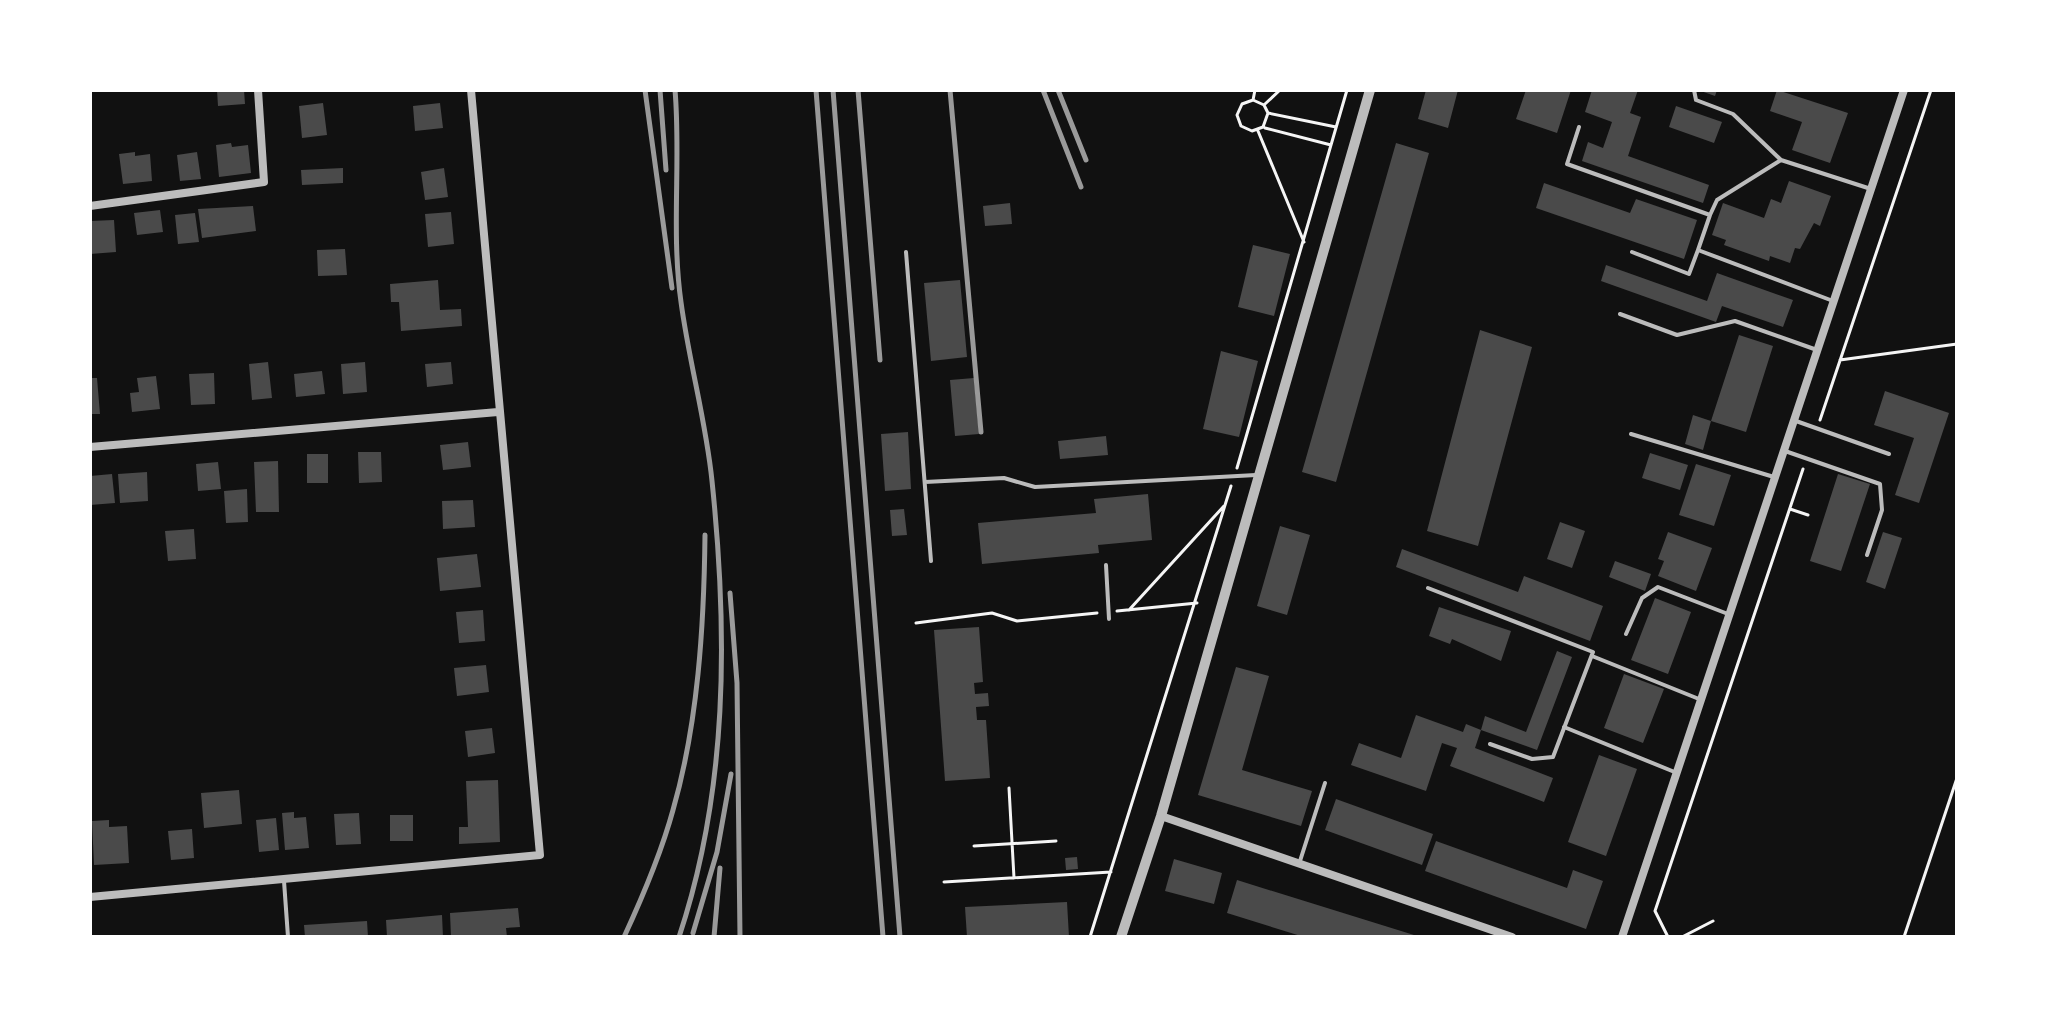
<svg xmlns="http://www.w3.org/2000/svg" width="2047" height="1027" font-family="'PT Sans Narrow',sans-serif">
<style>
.building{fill:#4a4a4a}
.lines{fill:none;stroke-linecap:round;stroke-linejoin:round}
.path{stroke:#f5f5f5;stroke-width:3}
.service{stroke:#bcbcbc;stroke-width:4}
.minor{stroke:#bcbcbc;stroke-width:8}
.tertiary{stroke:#bcbcbc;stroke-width:10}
.rail{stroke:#9a9a9a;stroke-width:5}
</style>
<rect width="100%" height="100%" fill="#111"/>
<path class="building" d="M217 90H244L245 104 218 106Z
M1426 90H1458L1448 128 1418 119Z
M1526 90H1571L1557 133 1516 119Z
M1592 90H1638L1630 113 1641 117 1628 156 1709 185 1703 203 1582 161 1588 142 1603 148 1612 122 1585 112Z
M1698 90H1717L1715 96Z
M1777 90 1848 113 1830 163 1792 150 1802 122 1770 111Z
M323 103 327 135 302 138 299 106Z
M440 103 443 128 415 131 413 106Z
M1676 106 1722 122 1714 143 1669 127Z
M231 143 232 147 248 145 251 173 219 177 216 145Z
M1396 143 1429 153 1336 482 1302 472Z
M135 152V156L150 154 152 181 123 184 119 154Z
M197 152 201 179 180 181 177 155Z
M343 168V183L302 185 301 170Z
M444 168 448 197 425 200 421 172Z
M1789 181 1831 196 1820 226 1814 223 1800 249 1795 248 1790 263 1770 256 1769 261 1724 245 1726 240 1712 235 1723 203 1764 218 1771 199 1781 203Z
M1544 183 1630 213 1636 199 1697 220 1684 259 1536 208Z
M1010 203 1012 224 985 226 983 206Z
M253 206 256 231 202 238 198 209Z
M160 210 163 232 137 235 134 213Z
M451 212 454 244 428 247 425 214Z
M195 213 199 242 178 244 175 215Z
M114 220 116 252 90 254V221Z
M1253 245 1290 254 1274 316 1238 307Z
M345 249 347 275 318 276 317 250Z
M1606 265 1707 301 1717 273 1793 300 1783 327 1722 306 1716 322 1601 281Z
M438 280 440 310 461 309 462 326 401 331 399 302H391L390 284Z
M960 280 967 357 931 361 924 283Z
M1480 330 1532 347 1478 546 1427 531Z
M1739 335 1773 346 1746 432 1711 421Z
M1221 351 1258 361 1239 437 1203 429Z
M268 362 272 398 252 400 249 364Z
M365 362 367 392 343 394 341 364Z
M451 362 453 384 427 387 425 364Z
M322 371 325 394 296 397 294 374Z
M214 373 215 404 191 405 189 374Z
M156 376 160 409 132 412 130 393 139 392 137 378Z
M90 378H97L100 414H90Z
M974 378 979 434 955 436 950 380Z
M1885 391 1949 413 1919 503 1895 495 1914 438 1874 425Z
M1693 415 1711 421 1703 450 1685 444Z
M908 432 911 489 885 491 881 434Z
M1106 436 1108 455 1060 459 1058 441Z
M468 442 471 467 443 470 440 445Z
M358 452H381L382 482 359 483Z
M1650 453 1688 465 1680 490 1642 478Z
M307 454H328V483H307Z
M278 461 279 512H256L254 462Z
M218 462 221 489 198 491 196 464Z
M1696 464 1731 475 1714 526 1679 515Z
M147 472 148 501 120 503 118 474Z
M112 474 115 503 90 505V476Z
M1838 474 1870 484 1841 571 1810 561Z
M247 489 248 522 226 523 224 491Z
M1148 494 1152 540 1098 545 1099 553 982 564 978 523 1096 513 1094 499Z
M473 500 475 527 443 529 442 501Z
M904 509 907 535 892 536 890 510Z
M1560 522 1585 531 1572 568 1547 559Z
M1280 526 1310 535 1287 615 1257 606Z
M194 529 196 559 168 561 165 531Z
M1668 532 1712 548 1696 591 1658 576 1664 561 1658 559Z
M1883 532 1902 538 1885 589 1866 582Z
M1402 549 1518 592 1524 576 1603 606 1590 641 1396 567Z
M477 554 481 587 440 591 437 558Z
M1615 561 1651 574 1645 591 1609 577Z
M1655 598 1691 612 1668 674 1631 660Z
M1439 607 1511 631 1501 661 1452 639 1450 644 1429 636Z
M483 610 485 641 459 643 456 612Z
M979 627 983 682 974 683 975 694 988 693 989 706 976 707 977 720H986L990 778 945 781 934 630Z
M1557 651 1572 657 1537 750 1481 730 1475 748 1553 778 1544 802 1450 766 1457 748 1442 743 1426 791 1351 765 1359 743 1401 758 1416 715 1463 732 1466 724 1481 730 1485 716 1526 732Z
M486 665 489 692 457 696 454 668Z
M1236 667 1269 676 1242 770 1312 791 1301 826 1198 795Z
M1624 674 1664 689 1643 743 1604 728Z
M492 728 495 753 468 757 465 731Z
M1599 755 1637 769 1606 856 1568 842Z
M498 780 500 842 459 844V827H468L466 781Z
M239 790 242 824 204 828 201 793Z
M1336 799 1433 834 1422 865 1325 830Z
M294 812V818L306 817 309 848 285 850 282 813Z
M359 813 361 844 336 845 334 814Z
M390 815H413V841H390Z
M276 818 279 850 259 852 256 820Z
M109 820V827L127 826 129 863 94 865 92 821Z
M192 829 194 858 171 860 168 831Z
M1436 841 1567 888 1573 870 1603 881 1586 929 1425 871Z
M1077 857 1078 869 1066 870 1065 858Z
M1174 859 1222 873 1214 904 1165 891Z
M1237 880 1414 935 1413 937H1304L1227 913Z
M1067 902 1069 937H967L965 907Z
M518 908 520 927 506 928 507 937H451L450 913Z
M442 915 443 937H387L386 920Z
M367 921 368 937H305L304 925Z"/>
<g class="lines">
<path class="path" d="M1253 100 1255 90
M1265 104 1280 90
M1268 113 1263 127 1252 131 1241 126 1237 115 1242 104 1253 100 1264 105 1268 113 1336 127
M1265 128 1331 145
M1258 131 1304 242
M1840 360 1957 344
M1820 420 1931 90
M1237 468 1347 90
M1790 509 1808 515
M1129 610 1224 506
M1117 611 1197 603
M916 623 992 613 1017 621 1097 613
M1009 788 1014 878
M974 846 1056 841
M944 882 1111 872
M1090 937 1231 486
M1668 937 1655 911 1803 469
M1682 937 1713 921
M1904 937 1957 778"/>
<path class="service" d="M1694 90 1696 100 1733 114 1781 160
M1579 127 1567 164 1710 215 1698 250
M1710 215 1717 200 1781 160 1871 189
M906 252 931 561
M1632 252 1689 274 1698 250 1833 301
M1620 314 1677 335 1735 321 1817 350
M1796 421 1889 454
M1631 434 1774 477
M1785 451 1880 484 1882 510 1867 555
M925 482 1004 478 1035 487 1256 475
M1106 565 1109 619
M1428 588 1593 652 1553 757 1532 759 1490 744
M1626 634 1642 598 1658 587 1728 614
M1592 656 1699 699
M1564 727 1677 773
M1300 861 1325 783
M284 881 288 937"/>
<path class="minor" d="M90 206 264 182 258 90
M90 447 498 412
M1161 816 1512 937
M90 897 540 855 471 90
M1622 937 1904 90"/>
<path class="tertiary" d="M1121 937 1161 816 1370 90"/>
<path class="rail" d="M645 90 672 288
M660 90 666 170
M675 90C681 160 671 232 681 302 689 362 706 421 712 481 728 634 728 790 679 937
M816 90 883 937
M833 90 900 937
M858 90 880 360
M950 90 981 432
M1043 90 1081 187
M1058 90 1086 160
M730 593 737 683 740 937
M693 933 717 852 731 774
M624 937C643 896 661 854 673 810 698 723 704 626 705 535
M714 937 720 868"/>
</g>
<rect width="2047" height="1027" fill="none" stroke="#ffffff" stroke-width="184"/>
</svg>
